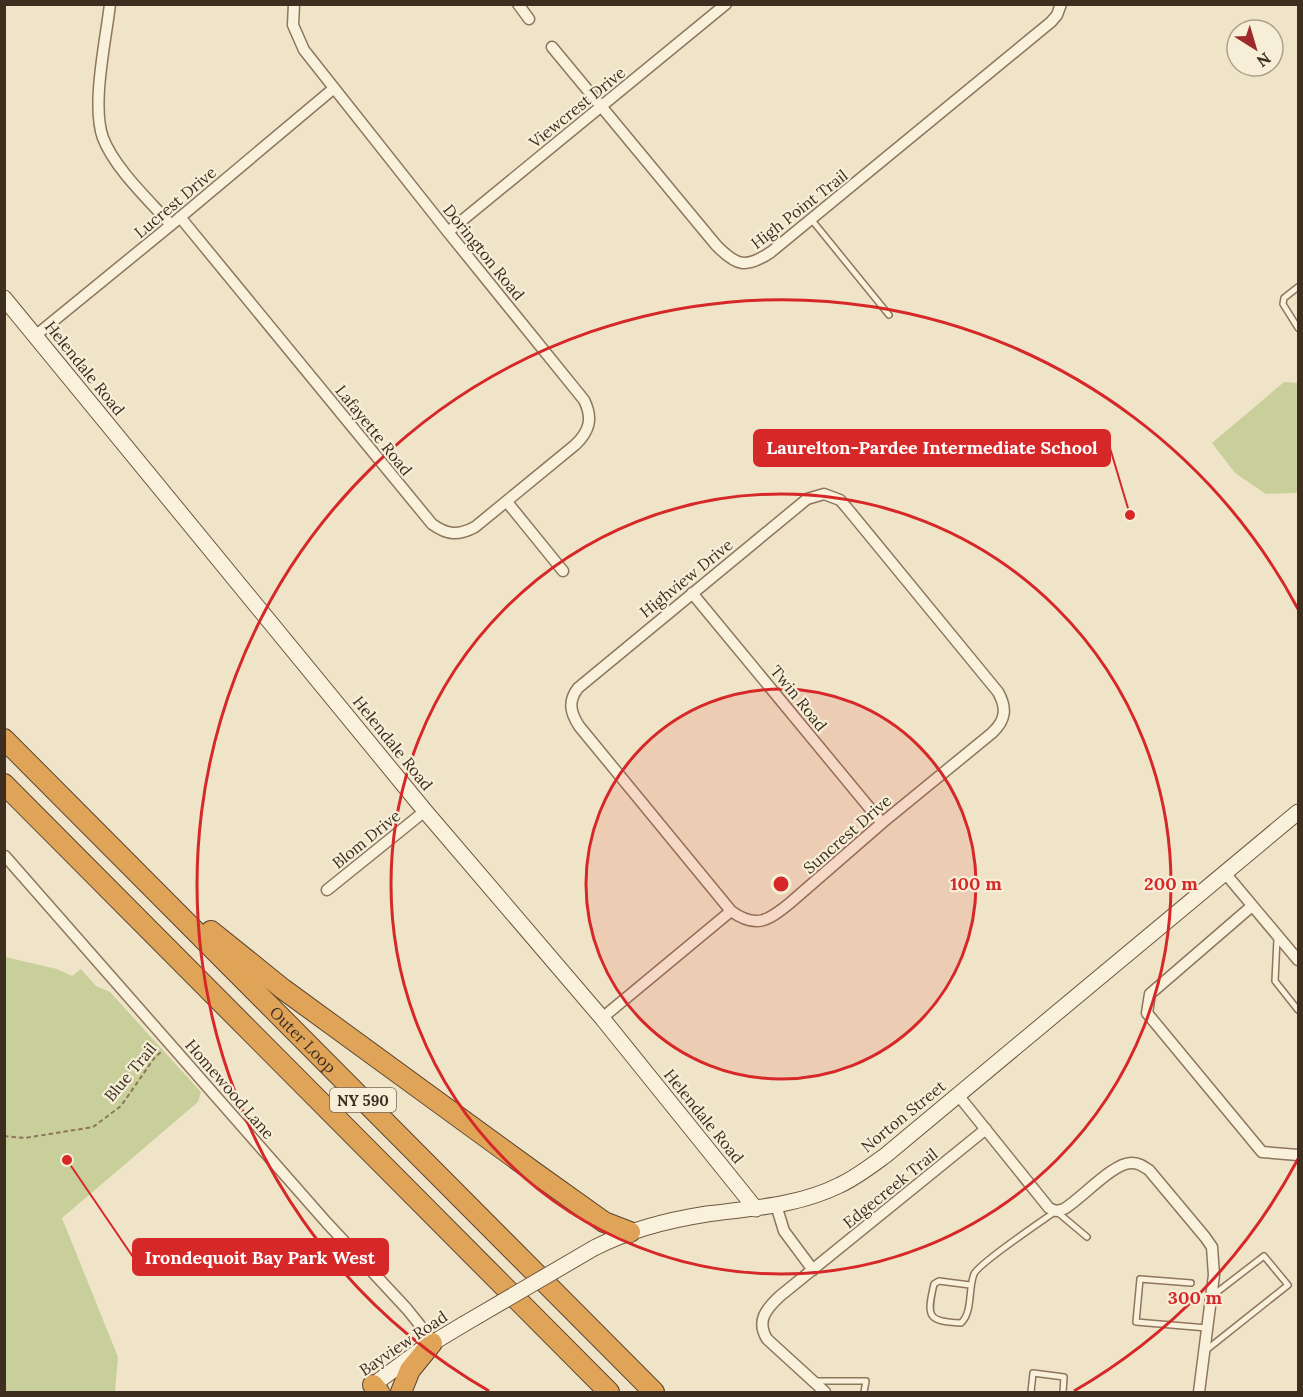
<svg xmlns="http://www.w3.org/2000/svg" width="1303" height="1397" font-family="Lora,serif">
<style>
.green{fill:#c9cf9b}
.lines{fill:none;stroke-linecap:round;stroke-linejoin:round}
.lane-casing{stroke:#8d765c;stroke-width:8}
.street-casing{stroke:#8d765c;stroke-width:13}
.secondary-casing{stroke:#6f573f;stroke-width:17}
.highway-casing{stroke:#5b4430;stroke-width:22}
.path{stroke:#8d765c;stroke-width:2;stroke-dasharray:4.5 3;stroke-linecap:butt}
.lane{stroke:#faf1dc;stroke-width:5}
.street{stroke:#faf1dc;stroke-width:10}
.secondary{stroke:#faf1dc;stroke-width:15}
.highway{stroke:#e0a458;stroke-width:20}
.secondary-bridge-casing{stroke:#6f573f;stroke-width:17;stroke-linecap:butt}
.secondary-bridge{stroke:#faf1dc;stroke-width:15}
.ring{fill:none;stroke:#d62828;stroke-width:3}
.labels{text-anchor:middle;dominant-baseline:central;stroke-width:4.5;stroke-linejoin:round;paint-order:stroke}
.shield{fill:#f7eed8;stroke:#756857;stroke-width:1.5}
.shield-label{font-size:15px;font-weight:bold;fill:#3d2e20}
.street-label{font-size:16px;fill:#3d2e20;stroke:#f7eed8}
.centre{fill:#d62828;stroke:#f7eed8;stroke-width:3}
.ring-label{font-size:18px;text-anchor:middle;font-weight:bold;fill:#d62828;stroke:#f7eed8;stroke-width:4.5;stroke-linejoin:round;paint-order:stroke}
.leader{fill:none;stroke:#d62828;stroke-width:2}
.callout-dot{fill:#d62828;stroke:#f7eed8;stroke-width:2}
.callout{fill:#d62828;stroke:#d62828;stroke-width:2}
.callout-label{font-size:18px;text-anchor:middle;font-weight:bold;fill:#fff}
</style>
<rect width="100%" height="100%" fill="#f0e4c8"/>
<path class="green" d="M1284 382 1298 383V491L1295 493 1266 494 1235 473 1212 443Z
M5 957 57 969 72 976 81 969 96 986 110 992 201 1092 198 1102 62 1218 118 1357 115 1392H5Z"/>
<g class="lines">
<g class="lane-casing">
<path id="lane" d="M811 219 889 315
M1298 287 1284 298 1283 304 1298 328
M1277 939 1275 981 1298 1010
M1191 1283 1140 1279 1136 1322 1207 1328
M970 1285 939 1281 934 1284C926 1318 928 1321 961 1323 973 1312 968 1289 974 1274 979 1263 1042 1221 1056 1211L1087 1237
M1205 1351 1288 1285 1264 1256 1212 1296
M816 1381H866L864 1392
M1031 1392 1033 1373 1064 1377 1063 1392"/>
</g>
<g class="street-casing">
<path id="street" d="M110 4C106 40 91 105 103 138 115 169 149 200 171 225
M518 4 529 19
M552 47 716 245C736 266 746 269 771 252L1051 22 1057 15 1061 4
M180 217 432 524C447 535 458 536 475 527L575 445C590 431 593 418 584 400L448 232 304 50 293 25 294 4
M448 232 726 4
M35 336 171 225 333 89
M824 494 840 500 847 508 998 692C1007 708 1006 720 992 733L882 823 790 903C768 921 756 929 731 911L579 726C570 712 568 701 578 688L807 499Z
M507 502 563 571
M692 593 882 823
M5 856 327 1223 407 1309 423 1329 432 1343
M1225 873 1298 960
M327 890 425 811
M1252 906 1150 994 1147 1013 1262 1152 1298 1155
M602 1018 731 911
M958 1095 1049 1208 1056 1211 1064 1209C1081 1199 1113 1163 1131 1163 1139 1163 1143 1166 1149 1170L1205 1237 1212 1247 1214 1275 1199 1392
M776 1205 784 1231 813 1270
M825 1392 767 1339C756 1321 766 1309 780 1296L986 1129"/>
</g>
<g class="secondary-casing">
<path id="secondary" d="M4 298 425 811 602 1018 756 1209
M594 1248C629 1230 668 1220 707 1214 752 1208 798 1206 840 1185 857 1177 871 1166 886 1155L1298 812
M373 1385 419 1351 464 1324"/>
</g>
<g class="highway-casing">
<g id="highway">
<path id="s1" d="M4 739 654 1392"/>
<path d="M4 784 609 1392"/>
<path d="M211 931 283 989 534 1172 604 1222 630 1232"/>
<path d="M373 1385 379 1392"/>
<path d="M401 1392 410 1370 432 1343"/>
</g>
</g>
<path class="path" d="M4 1136 25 1138 93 1127 121 1106 155 1057 161 1052"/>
<use href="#lane" class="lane"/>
<use href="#street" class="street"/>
<use href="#secondary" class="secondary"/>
<use href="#highway" class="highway"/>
<g class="secondary-bridge-casing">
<path id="secondary-bridge" d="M464 1324 594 1248"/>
</g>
<use href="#secondary-bridge" class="secondary-bridge"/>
</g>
<circle cx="781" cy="884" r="195" fill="#d62828" fill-opacity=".12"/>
<g class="ring">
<circle cx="781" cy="884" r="195"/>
<circle cx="781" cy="884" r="390"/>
<path d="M1298 1159A585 585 0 0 1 1074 1391M489 1391A585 585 0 1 1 1298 609"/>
</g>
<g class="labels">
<rect class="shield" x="330" y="1088" width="66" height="24" rx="4.5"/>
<g class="shield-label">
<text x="363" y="1100">NY 590</text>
</g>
<g class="street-label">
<text transform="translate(577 107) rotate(-39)">Viewcrest Drive</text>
<text transform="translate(175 202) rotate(-40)">Lucrest Drive</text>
<text transform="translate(799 209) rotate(-38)">High Point Trail</text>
<text transform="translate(484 252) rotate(51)">Dorington Road</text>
<text transform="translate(85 368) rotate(51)">Helendale Road</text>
<text transform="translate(374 430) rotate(51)">Lafayette Road</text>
<text transform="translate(686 578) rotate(-39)">Highview Drive</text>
<text transform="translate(799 698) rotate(51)">Twin Road</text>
<text transform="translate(393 743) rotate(51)">Helendale Road</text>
<text transform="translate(847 834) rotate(-41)">Suncrest Drive</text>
<text transform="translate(366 839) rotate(-39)">Blom Drive</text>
<text stroke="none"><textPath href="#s1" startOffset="424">Outer Loop</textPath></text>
<text transform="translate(130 1072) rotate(-50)">Blue Trail</text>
<text transform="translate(230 1089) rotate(49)">Homewood Lane</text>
<text transform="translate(704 1116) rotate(51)">Helendale Road</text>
<text transform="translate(903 1116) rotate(-39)">Norton Street</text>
<text transform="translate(890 1188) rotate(-39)">Edgecreek Trail</text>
<text transform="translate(403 1343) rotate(-34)">Bayview Road</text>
</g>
</g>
<circle cx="781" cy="884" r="9" class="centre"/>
<g class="ring-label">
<text x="976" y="890">100 m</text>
<text x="1171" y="890">200 m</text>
<text x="1195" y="1304">300 m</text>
</g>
<path class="leader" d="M1130 515L1110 448M67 1160L133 1257"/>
<g class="callout-dot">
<circle cx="1130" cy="515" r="6"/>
<circle cx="67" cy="1160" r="6"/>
</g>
<g class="callout">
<rect x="754" y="430" width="356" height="36" rx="6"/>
<rect x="133" y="1239" width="255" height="36" rx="6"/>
</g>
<g class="callout-label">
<text x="932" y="454">Laurelton-Pardee Intermediate School</text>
<text x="260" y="1264">Irondequoit Bay Park West</text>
</g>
<rect width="1303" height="1397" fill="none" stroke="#3d2e20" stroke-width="12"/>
<g transform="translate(1255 48) rotate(143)"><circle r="28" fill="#f7eed8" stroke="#ada18e" stroke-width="1.5"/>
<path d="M0-4.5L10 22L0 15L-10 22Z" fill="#9e2a2b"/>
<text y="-9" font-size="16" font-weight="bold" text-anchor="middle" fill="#3d2e20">N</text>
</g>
</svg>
